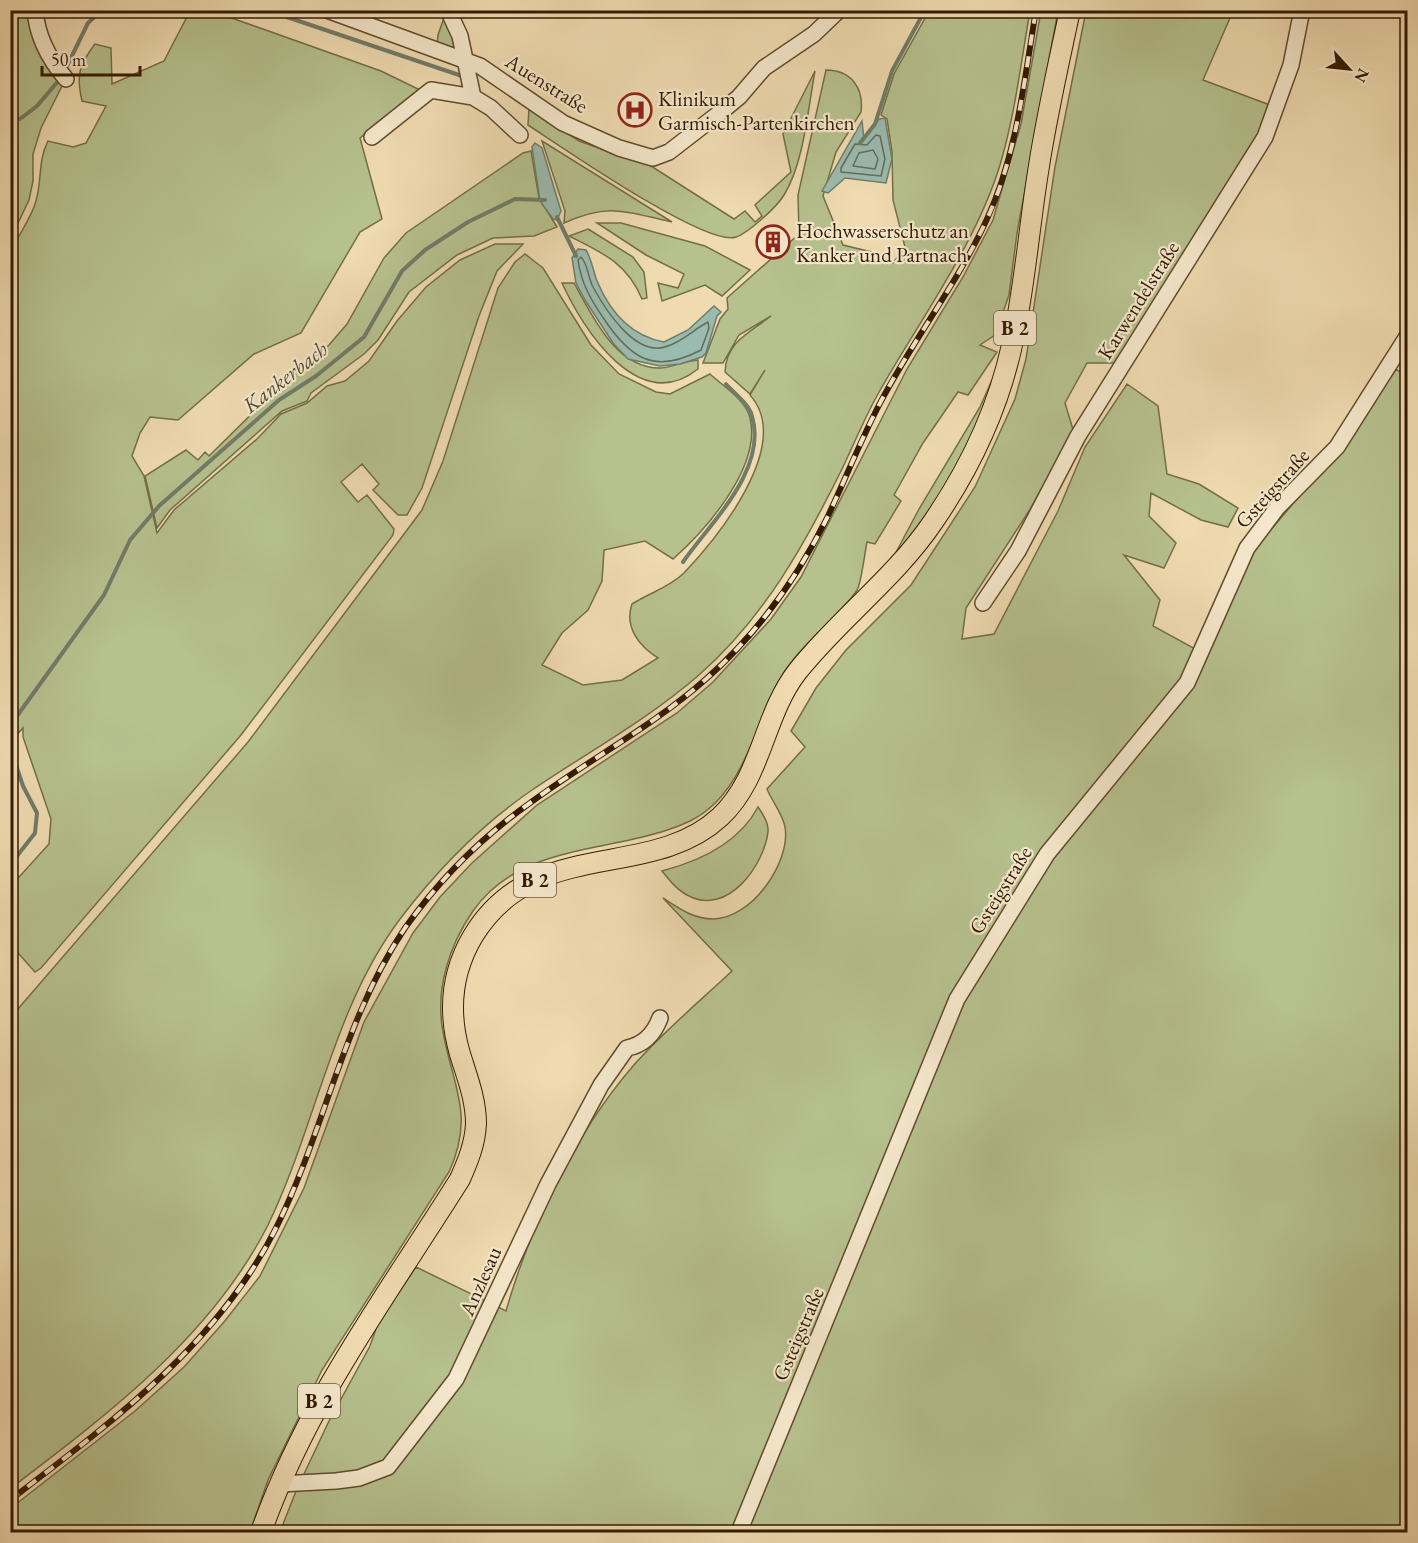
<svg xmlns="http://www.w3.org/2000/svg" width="1418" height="1543" font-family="'EB Garamond',serif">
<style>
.green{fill:#b6c18e;stroke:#746e47;stroke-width:1.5}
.water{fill:#9abbaf;stroke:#717b69;stroke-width:1.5}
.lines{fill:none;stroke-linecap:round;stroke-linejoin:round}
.shore{stroke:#666b58;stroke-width:1.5}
.stream{stroke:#717b69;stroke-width:4}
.minor-casing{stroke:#624b2c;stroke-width:18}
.major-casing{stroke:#331b00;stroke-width:22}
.minor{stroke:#f5e8cc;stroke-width:15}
.major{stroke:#f0dbb1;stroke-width:20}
.rail-casing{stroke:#331b00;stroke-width:6}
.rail{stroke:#f5e8cc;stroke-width:4;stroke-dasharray:11;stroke-linecap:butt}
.labels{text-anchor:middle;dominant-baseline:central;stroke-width:4.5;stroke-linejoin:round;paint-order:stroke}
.shield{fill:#f5e8cc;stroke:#6d583d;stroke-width:1.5}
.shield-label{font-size:20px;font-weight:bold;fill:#331b00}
.street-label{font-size:21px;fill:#331b00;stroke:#f5e8cc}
.poi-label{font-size:21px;fill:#331b00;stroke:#f5e8cc;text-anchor:start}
.water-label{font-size:22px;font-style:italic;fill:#524b35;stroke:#f5e8cc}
</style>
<rect width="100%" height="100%" fill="#f0dbb1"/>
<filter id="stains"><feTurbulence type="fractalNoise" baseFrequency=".00333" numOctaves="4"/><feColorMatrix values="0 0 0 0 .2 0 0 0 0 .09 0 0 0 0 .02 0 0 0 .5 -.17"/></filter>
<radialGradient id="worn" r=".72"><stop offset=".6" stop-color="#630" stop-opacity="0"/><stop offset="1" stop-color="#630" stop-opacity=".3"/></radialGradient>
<path class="green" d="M11 11H30L65 80 41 128 33 154V181L29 200 11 238Z
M190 11H212L381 71 420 90 360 138 382 219 360 232 301 333 254 354 178 420 150 417 140 433 132 456 144 476 157 533 174 510 257 439 281 414 307 403 327 386 345 381 369 361 397 321 426 287 460 260 495 244H523L497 271 479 316 422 488 407 515H398L373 490 379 484 362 464 341 482 358 502 367 495 394 529 393 535 241 735 41 968 35 972 11 945 10 887 49 844 51 819 23 737V728L11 741V252C18 235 31 219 36 201 42 180 38 160 48 141L73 147 86 143 106 106 82 101C76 75 79 65 95 44L111 48 112 84 164 61Z
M929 11H1030C1021 62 1015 115 1000 165 975 246 919 321 878 394 864 419 854 444 842 469 805 544 764 618 700 674 649 719 588 752 532 790 481 825 438 869 400 919 333 1008 316 1126 268 1225 212 1336 107 1415 11 1488V1017L248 742 422 510 443 461 498 288 515 262 525 254 543 268 591 345 619 374 656 392 670 394 710 374C723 386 746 400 750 418 762 466 706 530 673 559L645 541 604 550 602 581 588 610 562 633 542 665 583 685 622 680 658 658C639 646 624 627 632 604 649 593 670 587 684 573 718 537 794 444 750 395L765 370 750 394 725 372C726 341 751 332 771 316L739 335 723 363H703L720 319 728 309 727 298 799 234 798 195 826 70C851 70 864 88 861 112L836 152 823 196 843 245 880 254 893 263 905 247 893 200 892 151 887 119 881 115 894 74Z
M1041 11H1058L1017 233 1009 295 995 335 980 345 997 352 968 395 958 392 923 443 894 495 901 501 875 544 867 542C865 551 861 585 857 590 839 618 804 641 785 671 756 719 745 795 690 821 619 855 523 839 473 911 449 946 435 989 443 1032 453 1087 475 1115 449 1172L322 1370 268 1480 250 1532H11V1508L135 1411 184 1367 224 1322 260 1276 304 1188 364 1022 413 933 440 897 472 863 537 805 677 713 713 682 771 619 801 577 907 369 963 277 993 220 1021 124Z
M1086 11H1233L1203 80 1270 105 1260 134 1118 363H1087L1065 403 1074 433 1029 511 966 608 962 639 994 634 1058 511 1085 447 1127 384 1158 406 1167 474 1199 484 1238 508 1228 527 1201 520 1151 493 1149 516 1176 543 1164 568 1124 555 1160 600 1153 626 1206 655 1253 551 1340 448 1396 369 1407 377V1532H280L296 1491 329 1421 370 1346 378 1323 416 1267 506 1311C531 1224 574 1135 633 1066 663 1032 699 1002 732 971L663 898C679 908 693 919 713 919 751 919 791 863 785 827 783 815 772 801 767 789L805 747 791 731 816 688 846 650 911 585 975 487 1015 399 1026 359 1055 167Z
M445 15 455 30V52L437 45 438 35Z
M815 71C808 108 804 163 784 195 777 207 748 233 736 237 707 248 559 145 528 125L529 108 579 141 651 166 734 219 745 211 755 222 762 216 755 205 791 172 783 134Z
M542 141 672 222C626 212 610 202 564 223L565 211Z
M531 151 539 198 557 227 534 236 493 238 457 255 409 292 378 340 364 354 311 393 307 401 282 411 170 510 157 528 145 476 186 450 198 460 205 452 209 456 280 386 329 345 347 324 384 258 406 233 523 153Z
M597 223H621L705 246 750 270 722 296 705 285 662 301 658 283 678 288 684 274 646 255Z
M588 229 633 257 644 272 647 298 642 299C627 263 603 253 569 236Z
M562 283H574C593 317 616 369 661 368 673 367 685 361 698 360V369C639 416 584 331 562 283Z
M992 380H996L953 481 885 573 919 509 980 407Z
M758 807C763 814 769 823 768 832 764 865 728 916 689 896 678 891 670 881 662 871 700 861 739 843 758 807Z"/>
<path class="water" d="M885 118 892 159 886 183 845 178 828 193 822 191 862 121 864 140 879 119Z
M535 143 542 148 561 211 557 220 553 219 540 201 532 147Z
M578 249 586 250C592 260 593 271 597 281 610 312 631 336 664 342L688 330 714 306 721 312 717 316 706 353 702 357 680 364 660 366 628 359 613 343 585 300 576 283 572 258Z"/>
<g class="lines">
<path class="shore" d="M876 135 880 136 885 159 881 176 841 172V168L855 144 867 145Z
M873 150 878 159 875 169 853 166 859 153Z
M581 257C588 264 588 278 593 287 605 309 636 359 668 346 685 340 694 329 708 322L709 328 701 350C654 375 630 358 604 319 591 300 581 283 578 260Z"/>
<path class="stream" d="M266 10 462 76
M65 70 88 23 102 10
M20 119 37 106 60 79
M860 143 875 124 892 71 925 10
M557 217 576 256
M683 562C710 523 768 470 752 416 749 404 734 393 726 384
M10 865 35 833 37 813 23 786 13 756 12 723 104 595 130 540 159 506 279 400 316 376 364 337 402 271 425 250 468 222 515 199 545 200"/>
<g class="minor-casing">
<path id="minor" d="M35 10C37 37 49 59 66 79
M327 10 480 66 563 123 619 148 653 158 669 152 722 111 739 97 764 68 814 34 839 10
M448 10 460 36 473 97 491 108 520 135
M372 137 431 90 473 97
M983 603 1018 551 1078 436 1265 137 1291 65 1302 10
M280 1484 336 1481 359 1478 388 1467 456 1379 548 1184 601 1085 627 1048C643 1045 654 1034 660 1018
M739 1532 957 999 1047 854 1187 683 1247 548 1277 508 1337 447 1408 335"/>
</g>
<g class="major-casing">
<path id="major" d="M261 1532C308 1400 386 1297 460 1179 468 1161 475 1144 476 1124 476 1099 467 1077 460 1054 448 1013 451 973 473 936 534 835 650 882 720 817 762 778 763 716 797 672 839 619 895 578 933 522 970 468 998 409 1012 345 1025 287 1029 226 1039 166 1047 114 1059 62 1070 10"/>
</g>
<use href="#minor" class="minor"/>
<use href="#major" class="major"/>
<g class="rail-casing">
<path id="rail" d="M10 1500C111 1423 218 1344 276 1228 325 1130 343 1020 405 928 439 880 482 837 530 803 588 760 652 727 706 679 757 634 798 577 828 516 844 482 858 447 875 413 908 346 956 287 987 219 1017 154 1024 81 1036 10"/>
</g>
<use href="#rail" class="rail"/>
</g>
<defs>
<g id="hospital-ring" transform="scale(1.725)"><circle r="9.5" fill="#f5e8cc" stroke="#8f2418" stroke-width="1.5"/><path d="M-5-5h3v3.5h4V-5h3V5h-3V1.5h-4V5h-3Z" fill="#8f2418"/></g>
<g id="building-ring" transform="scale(1.725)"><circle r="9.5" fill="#f5e8cc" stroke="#8f2418" stroke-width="1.5"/><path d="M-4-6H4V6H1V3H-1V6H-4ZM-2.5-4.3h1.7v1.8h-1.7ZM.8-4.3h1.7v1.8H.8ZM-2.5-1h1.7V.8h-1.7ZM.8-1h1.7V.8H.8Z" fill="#8f2418"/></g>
</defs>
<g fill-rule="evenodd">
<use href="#hospital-ring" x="635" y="110"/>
<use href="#building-ring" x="773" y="242"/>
</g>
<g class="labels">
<g class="shield">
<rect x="994" y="311" width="42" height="34" rx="4.5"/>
<rect x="514" y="863" width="42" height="34" rx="4.5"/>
<rect x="298" y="1384" width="42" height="34" rx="4.5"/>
</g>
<g class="shield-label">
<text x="1015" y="328">B 2</text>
<text x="535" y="880">B 2</text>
<text x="319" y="1401">B 2</text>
</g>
<g class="street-label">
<text transform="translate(547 83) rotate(32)">Auenstraße</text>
<text transform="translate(1138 300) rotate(-58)">Karwendelstraße</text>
<text transform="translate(1272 488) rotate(-48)">Gsteigstraße</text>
<text transform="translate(1000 890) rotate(-58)">Gsteigstraße</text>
<text transform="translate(480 1281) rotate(-66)">Anzlesau</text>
<text transform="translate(798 1334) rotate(-67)">Gsteigstraße</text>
</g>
<g class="poi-label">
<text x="658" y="98">Klinikum<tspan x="658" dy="24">Garmisch-Partenkirchen</tspan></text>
<text x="796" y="230">Hochwasserschutz an<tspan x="796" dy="24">Kanker und Partnach</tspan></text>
</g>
<g class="water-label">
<text transform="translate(285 377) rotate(-38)">Kankerbach</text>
</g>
</g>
<rect width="1418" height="1543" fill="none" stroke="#f0dbb1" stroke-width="36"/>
<rect x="12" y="12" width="1394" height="1519" fill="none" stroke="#331b00" stroke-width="3"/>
<rect x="18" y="18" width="1382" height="1507" fill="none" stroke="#331b00" stroke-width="1.5"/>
<g transform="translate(1349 69) rotate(117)" stroke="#f5e8cc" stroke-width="4.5" paint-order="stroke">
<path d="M0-4.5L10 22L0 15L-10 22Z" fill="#331b00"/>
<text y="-9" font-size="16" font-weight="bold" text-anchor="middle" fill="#331b00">N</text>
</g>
<path d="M42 66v9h98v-9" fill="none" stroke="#331b00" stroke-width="3"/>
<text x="51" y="66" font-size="18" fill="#331b00" stroke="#f5e8cc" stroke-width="4.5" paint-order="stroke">50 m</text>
<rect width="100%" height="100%" filter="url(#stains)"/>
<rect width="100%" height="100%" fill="url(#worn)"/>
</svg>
